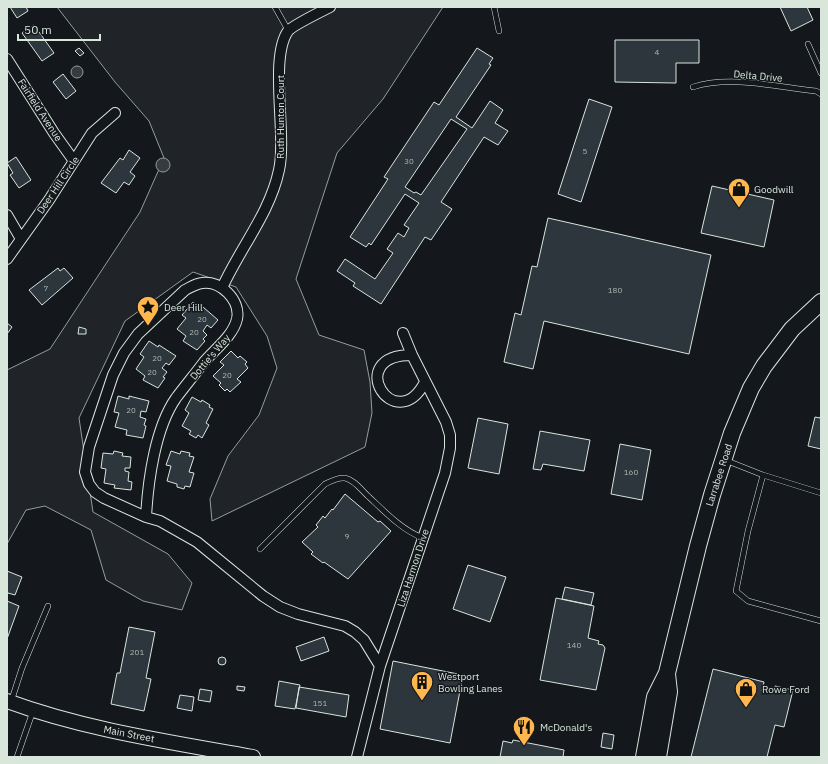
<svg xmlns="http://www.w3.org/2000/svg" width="828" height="764" font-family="'IBM Plex Sans',sans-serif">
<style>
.green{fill:#202428;stroke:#939e99}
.water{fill:#363b3e;stroke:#939e99}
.building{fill:#2c363c;stroke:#d8e6dc;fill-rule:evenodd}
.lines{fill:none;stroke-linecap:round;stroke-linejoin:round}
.lane-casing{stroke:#d8e6dc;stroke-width:6}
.street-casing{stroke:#d8e6dc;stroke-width:12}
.secondary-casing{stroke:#d8e6dc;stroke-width:16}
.primary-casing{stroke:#d8e6dc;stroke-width:18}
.lane{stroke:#14181c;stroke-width:5}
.street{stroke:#14181c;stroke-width:10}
.secondary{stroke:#14181c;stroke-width:14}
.primary{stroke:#14181c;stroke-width:16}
.labels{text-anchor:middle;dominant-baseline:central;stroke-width:3;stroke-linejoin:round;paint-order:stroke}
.number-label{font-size:8px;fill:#adbab4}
.street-label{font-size:10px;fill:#d8e6dc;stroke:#14181c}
.poi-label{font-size:10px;fill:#d8e6dc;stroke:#14181c;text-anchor:start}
</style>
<rect width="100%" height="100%" fill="#14181c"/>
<path class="green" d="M57 7H443L383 99 337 153 296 279 319 335 364 350 370 382 372 413 365 447 212 521 210 499 228 456 259 415 277 368 267 336 236 287 193 272 125 321 79 418 93 512 168 554 192 583 182 610 143 601 106 580 91 530 45 506 26 510 7 544V370L50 349 140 212 164 158 149 121 115 82Z"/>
<path class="water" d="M71 72a6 6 0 1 1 12 0a6 6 0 1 1-12 0Z
M156 165a7 7 0 1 1 14 0a7 7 0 1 1-14 0Z"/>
<path class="building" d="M10 7H26L28 11 17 18Z
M780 7H807L813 20 791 31Z
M34 25 54 53 42 61 22 33Z
M615 40H699V63H676V83L615 82Z
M79 48 84 53 80 56 75 51Z
M477 48 493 58 489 64 491 65 456 117 472 128 490 101 503 110 495 123 508 131 498 145 484 137 441 202 452 209 431 240 425 237 381 304 353 286 355 283 337 271 345 259 375 279 393 253 387 249 398 233 404 237 409 228 404 225 419 203 405 194 371 245 369 243 366 247 350 237 388 179 384 177 434 102 439 105ZM451 119 467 129 421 195 416 192 414 193 405 187Z
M63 74 76 91 66 99 53 82Z
M589 99 612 107 581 202 558 194Z
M129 150 140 158 130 172 135 176 129 185 124 182 116 193 101 183 120 158 123 160Z
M16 157 31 180 19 188 10 175 13 173 7 163Z
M712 186 774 200 764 247 701 233Z
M548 218 711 255 689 354 544 321 533 369 504 362 515 313 521 315 532 266 537 267Z
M58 268 60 271 64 268 73 278 42 305 29 290Z
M193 302 201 309 203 307 218 320 211 328 207 325 203 331 207 335 203 339 205 341 197 350 183 341 186 336 177 329 186 318 182 315Z
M7 323 12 327 7 334Z
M79 327 86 329V334H78Z
M149 341 158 347 159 345 176 356 169 365 166 363 162 368 167 372 163 377 165 378 158 388 143 380 145 376 136 369 144 357 140 354Z
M231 351 238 358 240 356 247 362 245 364 248 368 237 379 241 382 230 392 227 389 225 391 219 385 221 383 213 376 224 365 220 362Z
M118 396 129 399V396L149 401 146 412 141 411 140 417 146 419 144 425 146 426 143 438 126 435 127 430 115 427 119 413 114 412Z
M192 397 201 402 202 400 210 405 209 407 213 409 206 423 209 425 202 438 198 435 196 438 189 434 191 431 182 426 189 413 185 410Z
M821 414V449L808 446 815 417 820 418Z
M478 418 508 424 499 474 468 468Z
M540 431 590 440 584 471 543 464 541 470 533 469Z
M620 444 651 450 642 500 611 494Z
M114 451 123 453 122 456 131 457 130 468H125V471L129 472 128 481 132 482 131 490 114 488 115 485 104 483 106 469 101 468 103 453 113 454Z
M171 451 180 454 181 451 190 453 189 456 194 457 189 472 194 473 190 487 185 486 184 489 177 487V484L167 481 171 466 166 465Z
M345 494 378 522 380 521 391 531 348 579 324 562 323 563 311 554 313 552 302 542 318 527 316 525 323 516 325 518 332 509 333 510Z
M468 565 506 577 490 622 453 609Z
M7 571 22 577 15 595 8 593 7 596Z
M565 587 594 593 591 605 562 599Z
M556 598 594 606 588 638 599 641 598 644 603 645 605 648 596 690 540 680Z
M7 601 19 606 7 639Z
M129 627 155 632 146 678 151 679 144 711 111 704 117 673H120Z
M324 637 329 651 301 661 296 647Z
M218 661a4 4 0 1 1 8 0a4 4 0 1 1-8 0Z
M393 661 463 675 450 743 380 729Z
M713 669 764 682 762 691 773 693 775 686 793 690 784 727 775 725 767 757H691Z
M279 681 300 685 295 709 275 706Z
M237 686 245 687 244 691 237 690Z
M299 687 349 695 346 717 296 708Z
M200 689 212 691 210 702 198 700Z
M180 695 194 697 192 711 177 708Z
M603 733 614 735 612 749 601 747Z
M513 740 564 750 563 757H500L503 741 512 743Z"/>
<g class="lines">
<g class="lane-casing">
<path id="lane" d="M275 7 288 30
M494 7 499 31
M808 44 821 73
M693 87C730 75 778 87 816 91L821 94
M725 460 763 475
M821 493 763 475 748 531 736 591 748 601 821 621
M260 549 325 484C331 481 338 477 345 478 355 480 362 491 369 497 385 512 402 530 423 538
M11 702 22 668 48 606
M17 757 33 711"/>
</g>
<g class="street-casing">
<path id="street" d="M7 59 54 133 74 161
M7 215 21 239
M7 259 49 200 92 133 115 113
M222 288C240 248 270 213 279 170 287 135 269 58 288 31 292 26 322 11 330 7
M412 355C342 355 395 439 425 382
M146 517C148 481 155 428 176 398 185 386 195 374 204 362 215 349 233 336 237 319 241 300 220 280 202 283 195 284 191 287 185 290L138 334 124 353 113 375 89 447 85 472 89 484 95 492 104 498 146 517 160 521 197 542 263 596 280 607 298 614 345 626 355 632 364 640 380 666
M357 757 380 666 445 473 450 448V435L446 422 412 355 403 333"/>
</g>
<g class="secondary-casing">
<path id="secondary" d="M7 701C86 730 170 742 253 757"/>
</g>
<g class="primary-casing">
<path id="primary" d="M644 757 655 697 667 673 698 546 712 495 732 433 751 388 764 366 792 329 821 302
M658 757 669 692 667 674"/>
</g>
<use href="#lane" class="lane"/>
<use href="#street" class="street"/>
<use href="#secondary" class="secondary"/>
<use href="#primary" class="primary"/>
</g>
<defs>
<g id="shop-pin" transform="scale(1.15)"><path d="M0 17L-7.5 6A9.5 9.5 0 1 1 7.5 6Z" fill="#ffb74d" stroke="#14181c"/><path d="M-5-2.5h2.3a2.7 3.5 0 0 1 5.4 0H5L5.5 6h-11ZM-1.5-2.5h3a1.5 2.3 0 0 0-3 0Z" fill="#111"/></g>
<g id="sight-pin" transform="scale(1.15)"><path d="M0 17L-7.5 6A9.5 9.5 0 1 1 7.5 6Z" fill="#ffb74d" stroke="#14181c"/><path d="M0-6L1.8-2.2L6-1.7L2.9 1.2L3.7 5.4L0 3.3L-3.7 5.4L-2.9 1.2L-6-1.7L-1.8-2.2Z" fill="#111"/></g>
<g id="building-pin" transform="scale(1.15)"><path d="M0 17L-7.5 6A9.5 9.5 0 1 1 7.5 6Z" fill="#ffb74d" stroke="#14181c"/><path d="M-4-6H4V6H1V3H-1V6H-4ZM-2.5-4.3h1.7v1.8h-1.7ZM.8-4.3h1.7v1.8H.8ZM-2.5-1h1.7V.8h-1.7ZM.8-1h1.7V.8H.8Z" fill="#111"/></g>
<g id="restaurant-pin" transform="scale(1.15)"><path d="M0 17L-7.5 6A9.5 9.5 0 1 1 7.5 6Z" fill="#ffb74d" stroke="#14181c"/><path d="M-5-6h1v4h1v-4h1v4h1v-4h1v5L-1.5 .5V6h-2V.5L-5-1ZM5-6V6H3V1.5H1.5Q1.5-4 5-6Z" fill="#111"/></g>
</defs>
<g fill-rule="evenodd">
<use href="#shop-pin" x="739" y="189"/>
<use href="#sight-pin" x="148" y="307"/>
<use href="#building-pin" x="422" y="682"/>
<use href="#shop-pin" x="746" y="689"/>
<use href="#restaurant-pin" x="524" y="727"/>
</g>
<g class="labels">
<g class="number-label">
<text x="657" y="52">4</text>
<text x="585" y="151">5</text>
<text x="409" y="161">30</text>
<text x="46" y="288">7</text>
<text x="615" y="290">180</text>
<text x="202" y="319">20</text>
<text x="194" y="332">20</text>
<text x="157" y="358">20</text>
<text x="152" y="372">20</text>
<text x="227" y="375">20</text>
<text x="131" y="410">20</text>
<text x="631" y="472">160</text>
<text x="347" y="536">9</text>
<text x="574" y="645">140</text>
<text x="137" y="652">201</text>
<text x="320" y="703">151</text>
</g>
<g class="street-label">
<text transform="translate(758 76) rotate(5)">Delta Drive</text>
<text transform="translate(40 110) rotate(57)">Fairfield Avenue</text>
<text transform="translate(280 117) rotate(-90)">Ruth Hunton Court</text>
<text transform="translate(58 185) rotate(-56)">Deer Hill Circle</text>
<text transform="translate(210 357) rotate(-50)">Dottie's Way</text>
<text transform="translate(719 475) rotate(-72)">Larrabee Road</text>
<text transform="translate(413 568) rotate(-72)">Liza Harmon Drive</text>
<text transform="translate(129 734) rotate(11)">Main Street</text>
</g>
<g class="poi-label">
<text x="754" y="189">Goodwill</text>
<text x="164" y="307">Deer Hill</text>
<text x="438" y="676">Westport<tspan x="438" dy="12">Bowling Lanes</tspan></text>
<text x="762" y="689">Rowe Ford</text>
<text x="540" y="727">McDonald's</text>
</g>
</g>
<rect width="828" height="764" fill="none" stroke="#d8e6dc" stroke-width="16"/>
<path d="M18 34v6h82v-6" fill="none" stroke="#d8e6dc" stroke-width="2"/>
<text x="24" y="34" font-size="12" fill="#d8e6dc" stroke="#14181c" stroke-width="3" paint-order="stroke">50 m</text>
</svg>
